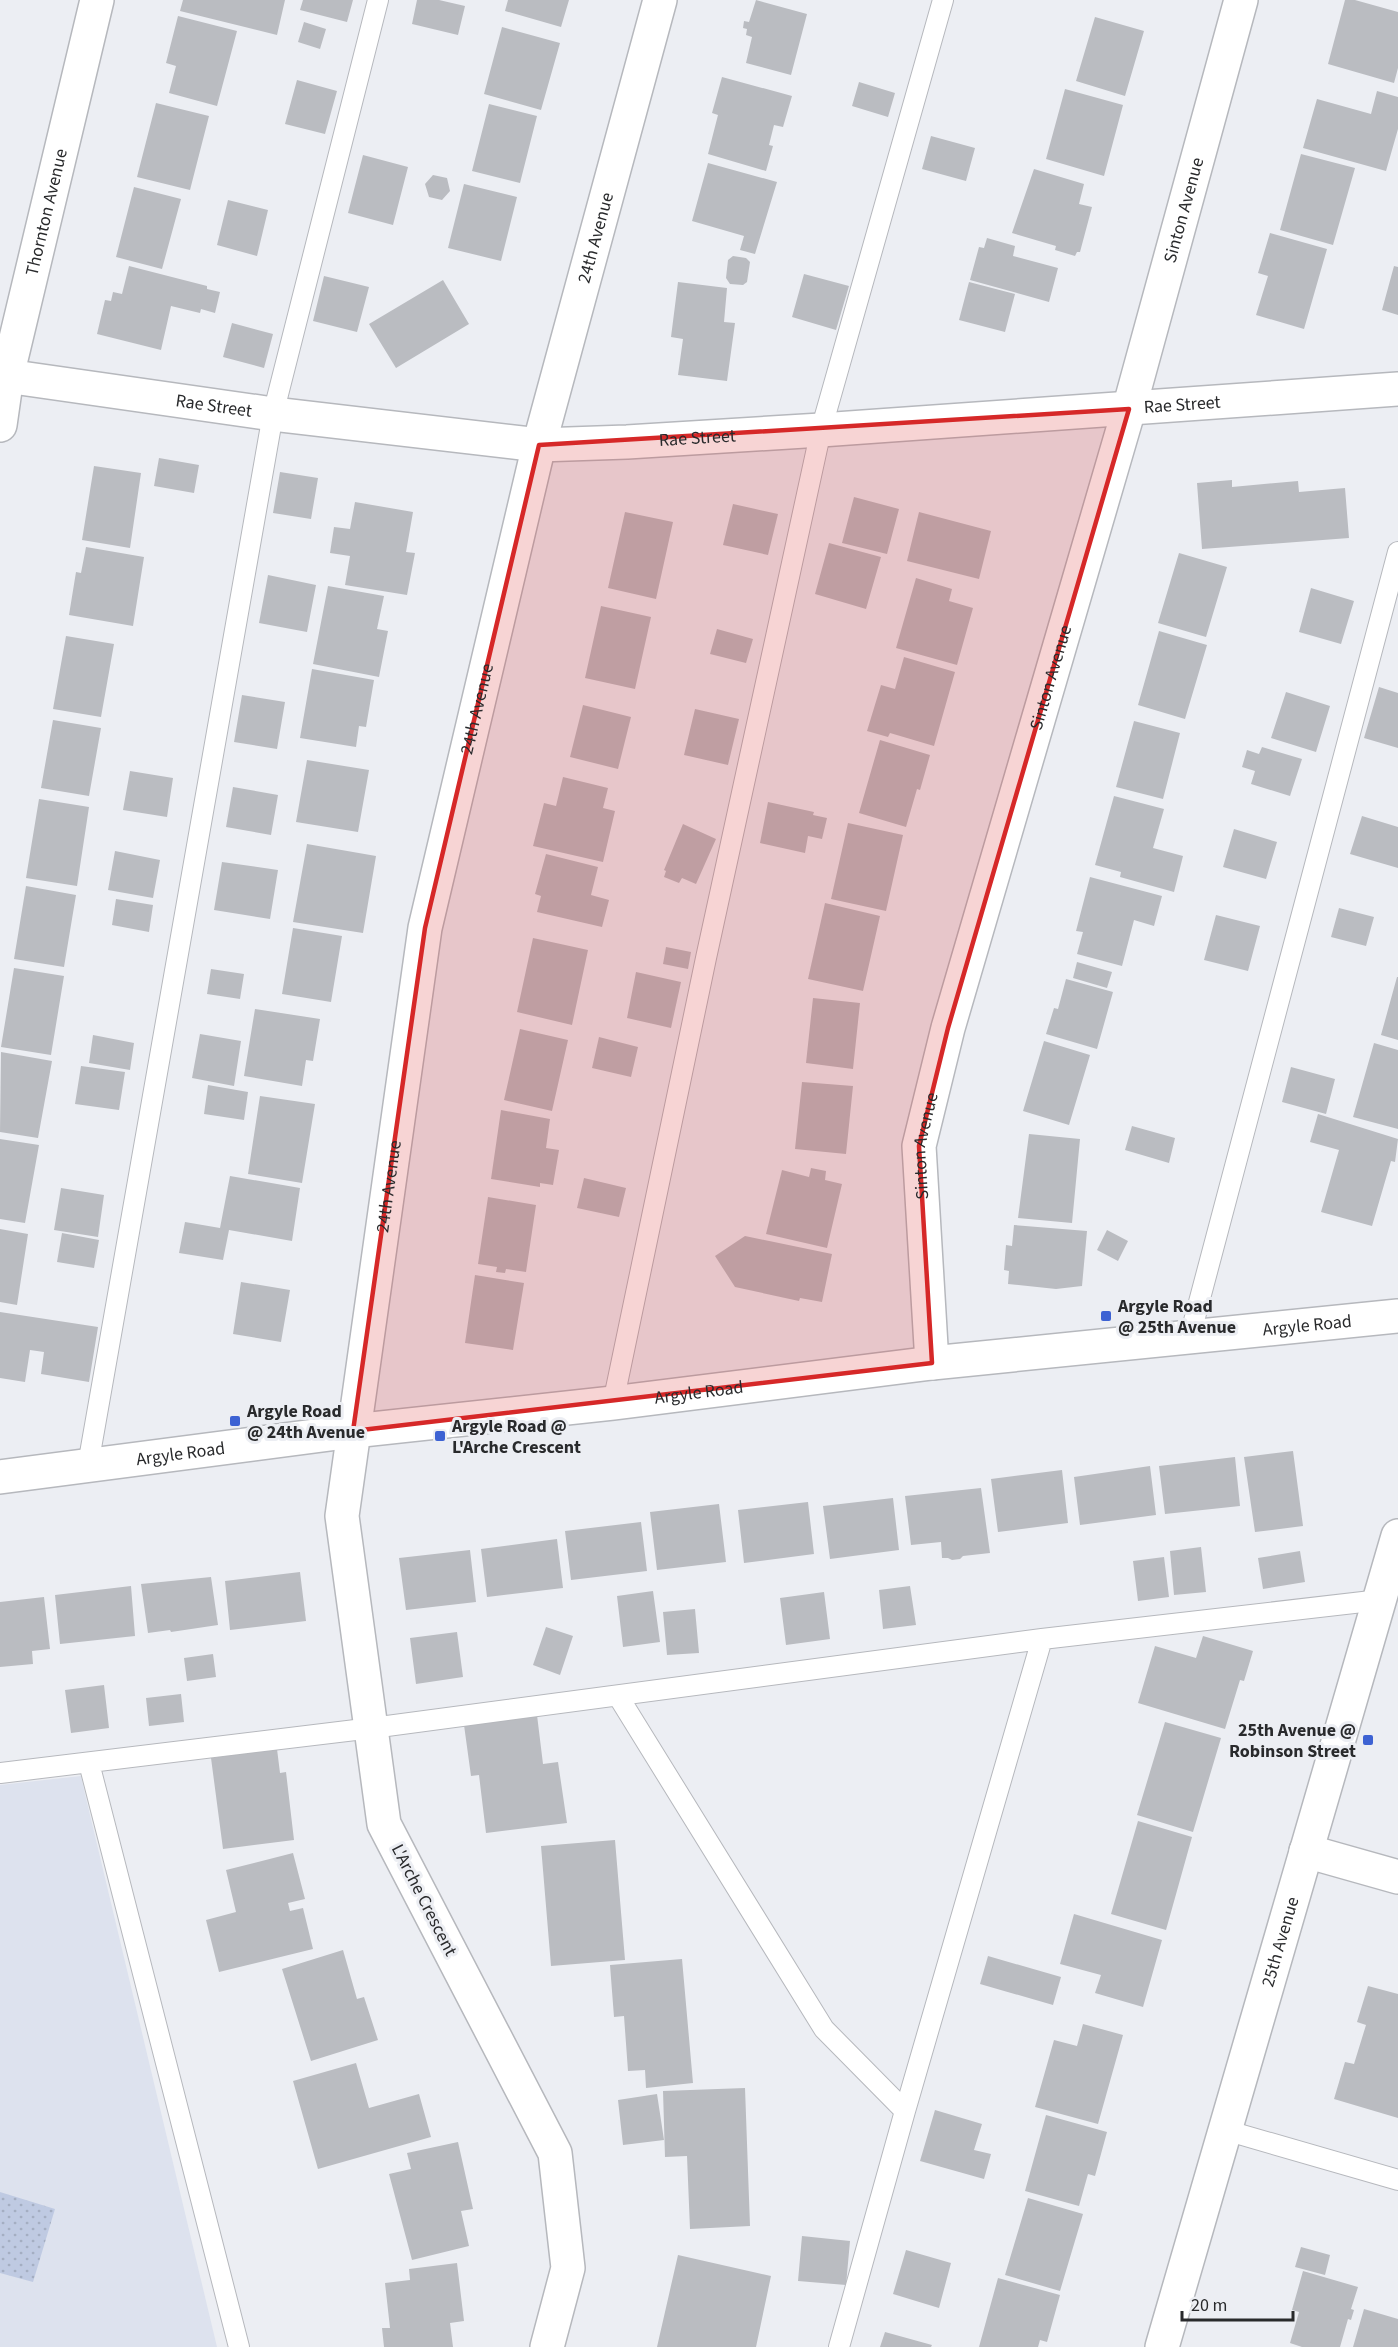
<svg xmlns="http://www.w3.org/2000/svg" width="1398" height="2347" font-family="'Source Sans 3',sans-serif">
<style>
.built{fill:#dde2ee}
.park{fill:url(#park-dots)}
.building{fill:#babcc1}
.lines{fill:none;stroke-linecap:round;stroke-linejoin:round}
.lane-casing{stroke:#b6b8bd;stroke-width:22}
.street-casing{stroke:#b6b8bd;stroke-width:36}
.secondary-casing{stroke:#b6b8bd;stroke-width:36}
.lane{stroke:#fff;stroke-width:20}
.street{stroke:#fff;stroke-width:33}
.secondary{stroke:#fff;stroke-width:33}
.marked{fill:#d62828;fill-opacity:0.2;stroke:#d62828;stroke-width:4.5;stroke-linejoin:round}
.poi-dot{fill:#3d62d3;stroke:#eceef3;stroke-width:2}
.labels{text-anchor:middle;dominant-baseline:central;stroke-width:6;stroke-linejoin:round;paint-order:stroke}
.street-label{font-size:18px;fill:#292a2c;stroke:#eceef3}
.poi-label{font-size:18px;font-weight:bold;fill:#292a2c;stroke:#eceef3;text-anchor:start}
</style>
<defs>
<pattern id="park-dots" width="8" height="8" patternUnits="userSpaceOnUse" patternTransform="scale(1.5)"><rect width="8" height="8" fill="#bfcae2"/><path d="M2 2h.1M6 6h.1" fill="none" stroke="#a4aec2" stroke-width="1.8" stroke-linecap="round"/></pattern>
</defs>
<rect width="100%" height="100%" fill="#eceef3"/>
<path class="built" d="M81 1776 85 1794 217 2347H0V1785Z"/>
<path class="park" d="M0 2192 55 2209 33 2282 0 2273Z"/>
<path class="building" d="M183 0H285L277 35 180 11Z
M303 0H353L347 22 300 10Z
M417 0H439L465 6 458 35 412 24Z
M508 0H569L561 27 505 11Z
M756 0 807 14 791 75 746 63 752 37 746 35 747 29 743 28 744 21 749 22Z
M1345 0H1355L1398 12V68L1394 83 1328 64Z
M178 16 237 31 217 106 169 93 176 66 166 63Z
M1095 17 1144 31 1125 96 1076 81Z
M304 22 326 29 320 49 298 42Z
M502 27 560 43 541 110 484 94Z
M722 77 792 96 783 127 774 125 769 145 773 146 766 171 708 154 718 115 712 113Z
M297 80 337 91 325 134 285 124Z
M859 82 895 93 888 117 852 106Z
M1065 89 1123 105 1104 176 1046 159Z
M1377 91 1398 97V129L1386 171 1303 148 1317 99 1371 114Z
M156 103 209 116 190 190 137 177Z
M489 104 537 116 520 183 472 171Z
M931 136 975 148 966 181 922 169Z
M1301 154 1355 168 1333 245 1280 230Z
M363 155 408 167 393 225 348 213Z
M708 163 777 182 755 254 740 250 744 236 692 221Z
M1034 169 1084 184 1079 204 1092 207 1080 252H1077L1075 256 1055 250 1056 246 1012 233Z
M433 175 447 178 450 191 442 200 429 197 425 184Z
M464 184 517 197 501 261 448 248Z
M134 187 181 199 162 269 116 257Z
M228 200 268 210 257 256 217 245Z
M1270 233 1327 249 1304 329 1256 315 1268 276 1258 273Z
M987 238 1015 246 1013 256 1058 268 1049 302 970 280 979 247 984 248Z
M733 256 746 258 750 262 747 282 743 285 730 284 726 278 728 260Z
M129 266 207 286V289L220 292 215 313 201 309 200 313 171 306 161 350 97 334 105 300 111 301 113 292 122 294Z
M1394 266 1398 267V315L1382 310Z
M804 274 849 286 836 330 792 317Z
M324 276 369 287 357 332 313 321Z
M443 280 469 324 396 368 369 324Z
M678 282 727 288 724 322 735 323 727 381 678 375 683 339 671 337Z
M969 282 1015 294 1005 332 959 320Z
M232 323 273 334 264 368 223 357Z
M159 458 199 465 194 493 154 486Z
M94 466 141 473 130 548 82 540Z
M280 472 318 478 311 519 273 513Z
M1232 480V487L1298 481 1299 492 1345 488 1349 538 1202 549 1197 483Z
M854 497 899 509 887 554 842 543Z
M355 502 413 512 406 552 415 553 407 595 345 585 350 556 330 553 334 527 350 529Z
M733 504 778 514 768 555 723 545Z
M625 512 673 522 656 599 608 588Z
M919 512 991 531 979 579 907 561Z
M829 543 881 557 866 609 815 594Z
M86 547 144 557 133 626 69 615 76 572 81 573Z
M1179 553 1227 567 1206 637 1158 623Z
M268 575 316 585 307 632 259 623Z
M916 578 952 589 949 601 973 608 957 665 896 648Z
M328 586 384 596 377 629 388 631 379 677 313 664Z
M1311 588 1354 601 1341 644 1299 632Z
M601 606 651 617 635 689 585 678Z
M717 629 753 639 746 663 710 654Z
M1159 631 1207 645 1185 719 1138 705Z
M66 636 114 644 101 717 53 709Z
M904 657 955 672 934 746 890 733 888 737 867 731 881 685 895 689Z
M312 669 374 680 366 727 359 726 356 747 300 738Z
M1379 687 1398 693V748L1364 738Z
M1286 692 1330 706 1316 752 1271 738Z
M242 695 285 702 277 749 234 742Z
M583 705 631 717 618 769 570 757Z
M695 709 739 719 728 765 684 755Z
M53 720 101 728 89 796 41 788Z
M1134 721 1180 733 1163 799 1116 787Z
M880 740 930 755 920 790 917 789 906 827 859 813Z
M1262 747 1302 759 1290 796 1251 784 1255 771 1242 767 1247 750 1259 754Z
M307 760 369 770 358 832 296 822Z
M130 771 173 778 167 817 123 810Z
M563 777 608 788 603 808 615 811 603 862 533 846 544 803 556 806Z
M233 787 278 795 271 835 226 827Z
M1114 796 1164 809 1153 848 1183 856 1174 892 1120 877 1121 872 1095 865Z
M39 799 89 807 77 886 26 878Z
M768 802 814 812 813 815 827 818 822 839 808 836 805 853 760 843Z
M1362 816 1398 827V868L1350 854Z
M848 823 903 835 886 911 831 899Z
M683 824 716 839 696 884 682 878 679 883 664 877 666 871 664 870Z
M1234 829 1277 842 1266 879 1223 867Z
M307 844 376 856 363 933 293 922Z
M115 851 160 860 153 898 108 890Z
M546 854 598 867 591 895 609 900 602 927 537 912 541 896 535 894Z
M222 862 278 870 270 919 214 910Z
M1090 877 1162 896 1154 926 1134 920 1122 966 1077 954 1083 932 1076 931Z
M26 886 76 895 64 967 14 959Z
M116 899 153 905 149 932 112 925Z
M825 903 880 916 863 991 808 979Z
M1339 908 1374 917 1366 946 1331 937Z
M1216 915 1260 926 1248 971 1204 960Z
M293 928 342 936 331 1002 282 994Z
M533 938 588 950 572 1025 517 1012Z
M666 947 691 952 688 969 663 964Z
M1077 962 1112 972 1107 988 1073 978Z
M14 968 64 976 51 1055 1 1047Z
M211 969 244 974 240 999 207 994Z
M636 972 681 982 671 1028 627 1018Z
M1397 977H1398V1040L1381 1035Z
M1066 979 1113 992 1097 1049 1046 1034 1054 1008 1058 1009Z
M813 998 860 1003 853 1069 806 1063Z
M255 1009 320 1019 313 1061 306 1060 302 1086 244 1076Z
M520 1029 568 1040 552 1111 504 1100Z
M200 1034 241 1041 234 1086 192 1078Z
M93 1035 134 1043 130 1070 89 1063Z
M599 1037 638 1047 631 1077 592 1068Z
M1044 1041 1090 1055 1069 1125 1023 1111Z
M1374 1043 1398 1050V1129L1353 1117Z
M1 1052 52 1061 38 1138 0 1132Z
M81 1066 125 1072 119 1110 75 1104Z
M1291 1067 1335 1079 1326 1114 1282 1102Z
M802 1082 853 1086 846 1154 795 1149Z
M208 1085 248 1092 244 1120 204 1114Z
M260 1096 315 1104 302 1183 248 1174Z
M501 1110 550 1119 546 1148 559 1150 553 1185 540 1183V1187L491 1179Z
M1318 1114 1398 1139 1395 1162 1391 1161 1372 1226 1321 1212 1339 1150 1310 1142Z
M1132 1126 1175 1138 1169 1163 1125 1150Z
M1029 1134 1080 1139 1072 1223 1018 1218Z
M0 1139 39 1145 25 1223 0 1219Z
M811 1168 826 1171 825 1180 842 1184 827 1248 766 1234 782 1170 809 1177Z
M230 1176 300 1188 292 1241 229 1230 223 1260 179 1253 185 1222 220 1228Z
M584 1178 626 1188 619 1217 577 1208Z
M61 1188 104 1195 98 1237 54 1230Z
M488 1197 536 1205 526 1272 506 1269 505 1273 496 1272 497 1267 478 1264Z
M1014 1225 1087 1231 1082 1286 1056 1289 1008 1284 1009 1271 1004 1270 1006 1245 1012 1246Z
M0 1229 28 1234 17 1305 0 1302Z
M1107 1230 1128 1241 1118 1261 1097 1250Z
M62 1233 99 1240 94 1268 57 1262Z
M745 1236 832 1254 822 1302 800 1298 799 1301 735 1287 715 1256Z
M475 1275 524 1283 513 1350 465 1343Z
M241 1282 290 1290 281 1342 233 1334Z
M0 1312 98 1327 89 1382 41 1374 44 1352 30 1350 25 1382 0 1378Z
M1293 1451 1303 1526 1255 1532 1244 1457Z
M1235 1457 1240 1506 1165 1514 1159 1466Z
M1150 1466 1156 1515 1080 1525 1074 1477Z
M1062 1470 1068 1523 998 1532 991 1479Z
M981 1488 990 1553 963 1556 960 1559 952 1560 948 1558H942L941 1542 911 1545 905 1496Z
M893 1498 899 1550 830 1559 823 1506Z
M808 1502 814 1554 744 1563 738 1510Z
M719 1504 726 1562 657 1570 650 1512Z
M641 1522 647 1571 571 1580 565 1531Z
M557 1539 563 1588 487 1597 481 1549Z
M1201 1547 1206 1592 1174 1595 1170 1551Z
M470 1550 476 1602 406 1610 399 1558Z
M1300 1551 1305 1582 1263 1589 1258 1558Z
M1164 1557 1169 1597 1138 1601 1133 1561Z
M300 1572 306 1621 230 1630 225 1581Z
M211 1577 218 1625 171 1632 170 1630 148 1633 141 1584Z
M131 1586 135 1636 60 1644 55 1595Z
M910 1586 916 1625 883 1629 879 1590Z
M653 1591 660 1642 623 1647 617 1596Z
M824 1592 830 1639 786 1645 780 1598Z
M44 1597 50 1649 32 1651 33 1664 0 1667V1602Z
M695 1609 699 1653 667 1655 663 1612Z
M546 1627 573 1636 560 1675 533 1665Z
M457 1632 463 1677 416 1684 410 1638Z
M1203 1636 1253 1651 1244 1681 1240 1680 1225 1729 1138 1703 1155 1646 1196 1658Z
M213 1654 216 1677 187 1681 184 1658Z
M104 1685 109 1728 71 1733 65 1690Z
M181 1694 184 1722 149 1726 146 1698Z
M537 1715 543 1764 558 1762 567 1823 486 1833 479 1775 471 1776 464 1725Z
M1165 1722 1221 1738 1193 1832 1137 1815Z
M277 1749 280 1773 286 1772 294 1840 223 1849 211 1758Z
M1138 1821 1192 1837 1166 1930 1111 1914Z
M615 1840 625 1960 551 1966 541 1846Z
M293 1853 305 1899 288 1903 290 1911 303 1908 313 1949 219 1972 206 1920 236 1912 226 1870Z
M1074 1914 1162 1940 1143 2007 1095 1993 1101 1975 1060 1964Z
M343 1950 357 1999 364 1997 378 2040 311 2061 282 1969Z
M988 1956 1061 1977 1053 2005 980 1984Z
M682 1959 693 2083 646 2088 645 2070 628 2071 624 2016 614 2017 610 1965Z
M1368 1986 1398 1994V2118L1334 2099 1345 2062 1354 2064 1366 2025 1357 2022Z
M1083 2024 1123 2035 1098 2124 1035 2107 1054 2040 1077 2046Z
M356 2063 369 2108 419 2094 431 2137 318 2169 293 2081Z
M745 2088 750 2226 690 2229 687 2156 665 2157 663 2091Z
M657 2094 664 2140 623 2145 618 2100Z
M935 2110 982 2124 974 2150 991 2154 984 2179 920 2161Z
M1046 2115 1107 2132 1095 2176 1088 2174 1079 2206 1025 2191Z
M458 2142 473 2209 461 2211 469 2246 412 2260 389 2174 411 2169 407 2153Z
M1028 2198 1083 2214 1060 2291 1005 2275Z
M802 2236 850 2241 846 2285 798 2281Z
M1301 2247 1330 2255 1325 2275 1295 2267Z
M906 2250 951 2263 939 2308 893 2294Z
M678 2255 771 2276 756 2347H657Z
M457 2263 464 2321 450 2323 453 2347H384L382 2328H390L385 2283 410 2280 409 2269Z
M1303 2271 1358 2287 1351 2309 1354 2310 1351 2320 1348 2319 1340 2347H1302L1290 2343 1299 2312 1292 2310Z
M998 2278 1060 2295 1047 2342 1040 2340 1038 2347H979Z
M1364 2309 1398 2319V2347H1353Z
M885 2332 932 2345 931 2347H880Z"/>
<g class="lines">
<g class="lane-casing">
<path id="lane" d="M1190 1336 1398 552
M613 1403 706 958 821 430 943 0
M88 1465 273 414 378 0
M618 1696 824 2029 905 2111
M89 1763 239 2347
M0 1773 372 1728 1042 1639 1380 1600
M1225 2130 1398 2180
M839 2347 905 2111 1042 1639"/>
</g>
<g class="street-casing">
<g id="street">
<path id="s1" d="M0 425 7 376 97 0"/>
<path id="s2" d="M932 1363 919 1146 948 1028 1129 409 1241 0"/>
<path d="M1306 1851 1398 1877"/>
<path id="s3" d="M547 2347 568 2268 555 2153 384 1824 342 1516 425 928 539 445 660 0"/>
</g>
</g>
<g class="secondary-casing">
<g id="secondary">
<path id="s4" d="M0 375 273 414 539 445 627 442 821 430 1398 389"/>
<path id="s5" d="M0 1477 353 1431 613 1403 932 1363 1398 1316"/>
<path id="s6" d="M1162 2347 1398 1536"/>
</g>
</g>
<use href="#lane" class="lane"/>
<use href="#street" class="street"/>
<use href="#secondary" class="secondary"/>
</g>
<path class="marked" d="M1129 409 948 1028 919 1146 932 1363 353 1431 425 928 539 445Z"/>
<g class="poi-dot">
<rect x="1100" y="1310" width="12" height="12" rx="3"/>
<rect x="229" y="1415" width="12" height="12" rx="3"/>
<rect x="434" y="1430" width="12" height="12" rx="3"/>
<rect x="1362" y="1734" width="12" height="12" rx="3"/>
</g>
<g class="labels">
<g class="street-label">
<text stroke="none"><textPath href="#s2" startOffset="1190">Sinton Avenue</textPath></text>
<text stroke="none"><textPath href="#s1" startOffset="218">Thornton Avenue</textPath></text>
<text stroke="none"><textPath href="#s3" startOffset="2184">24th Avenue</textPath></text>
<text stroke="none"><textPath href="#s4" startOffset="1188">Rae Street</textPath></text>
<text stroke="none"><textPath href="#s4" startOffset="216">Rae Street</textPath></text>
<text stroke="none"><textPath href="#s4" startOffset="702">Rae Street</textPath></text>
<text stroke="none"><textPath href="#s2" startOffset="704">Sinton Avenue</textPath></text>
<text stroke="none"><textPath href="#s3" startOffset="1698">24th Avenue</textPath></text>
<text stroke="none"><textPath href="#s2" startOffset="218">Sinton Avenue</textPath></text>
<text stroke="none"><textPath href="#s3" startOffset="1212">24th Avenue</textPath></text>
<text stroke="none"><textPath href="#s5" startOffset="1316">Argyle Road</textPath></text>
<text stroke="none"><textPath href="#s5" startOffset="704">Argyle Road</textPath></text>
<text stroke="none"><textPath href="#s5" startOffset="182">Argyle Road</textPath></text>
<text transform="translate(424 1900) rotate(63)">L'Arche Crescent</text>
<text stroke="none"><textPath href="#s6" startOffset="422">25th Avenue</textPath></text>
</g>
<g class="poi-label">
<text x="1118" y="1306">Argyle Road<tspan x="1118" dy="21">@ 25th Avenue</tspan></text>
<text x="247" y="1411">Argyle Road<tspan x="247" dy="21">@ 24th Avenue</tspan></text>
<text x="452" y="1426">Argyle Road @<tspan x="452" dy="21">L'Arche Crescent</tspan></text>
<text x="1356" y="1730" text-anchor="end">25th Avenue @<tspan x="1356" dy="21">Robinson Street</tspan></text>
</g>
</g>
<path d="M1182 2311v9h111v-9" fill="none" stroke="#292a2c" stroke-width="3"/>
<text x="1191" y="2311" font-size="18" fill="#292a2c" stroke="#eceef3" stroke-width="4.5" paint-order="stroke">20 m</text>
</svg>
